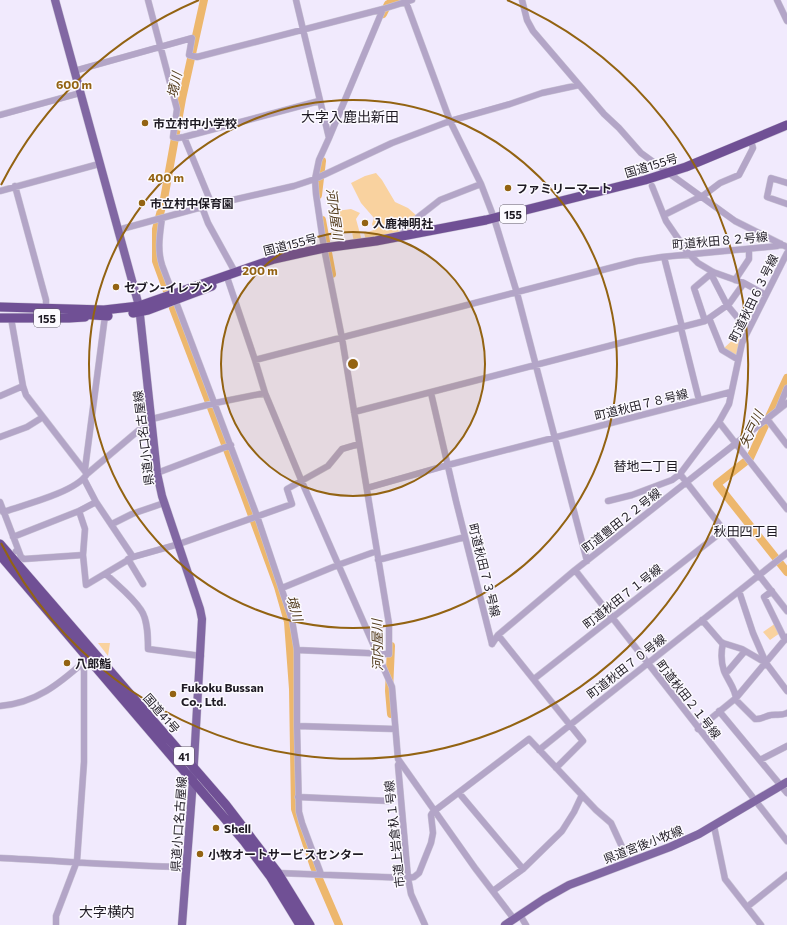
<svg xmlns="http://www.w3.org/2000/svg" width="787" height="925" font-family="Commissioner,'Noto Sans JP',sans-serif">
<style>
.green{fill:#f9d29f}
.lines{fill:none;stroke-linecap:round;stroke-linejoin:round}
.river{stroke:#edb76d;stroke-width:8}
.minor-casing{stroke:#cbc5d6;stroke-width:7}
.major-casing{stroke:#cbc5d6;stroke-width:9}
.highway-casing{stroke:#cbc5d6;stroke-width:10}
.minor{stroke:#b3a5c7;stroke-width:6}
.major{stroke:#8167a3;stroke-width:8}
.highway{stroke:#705095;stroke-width:9}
.ring{fill:none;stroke:#936312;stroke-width:2}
.poi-dot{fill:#936312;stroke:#fcfaff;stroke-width:1.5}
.labels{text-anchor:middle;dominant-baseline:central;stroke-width:3;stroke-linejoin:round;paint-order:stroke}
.shield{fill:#fcfaff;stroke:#615d65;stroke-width:1}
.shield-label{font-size:11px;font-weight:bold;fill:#1e1a23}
.poi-label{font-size:12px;font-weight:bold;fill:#1e1a23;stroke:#fcfaff;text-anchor:start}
.street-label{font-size:12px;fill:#1e1a23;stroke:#fcfaff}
.water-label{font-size:13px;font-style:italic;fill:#513a1b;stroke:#fcfaff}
.neighbourhood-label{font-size:13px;fill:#1e1a23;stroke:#fcfaff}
.quarter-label{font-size:14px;fill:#1e1a23;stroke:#fcfaff}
.centre{fill:#936312;stroke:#fcfaff;stroke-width:2}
.ring-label{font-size:12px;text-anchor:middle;font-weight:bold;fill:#936312;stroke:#fcfaff;stroke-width:3;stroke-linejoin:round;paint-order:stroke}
</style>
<rect width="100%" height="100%" fill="#f1eafd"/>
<path class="green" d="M376 173 382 180 395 202 408 208 417 216 410 223 409 233 366 240 364 233 374 230 372 224 374 218 361 203 351 183 365 176Z
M351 209 360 213 356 219 362 241 354 242 352 232 333 234 329 212Z
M737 336 741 342 737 355 735 356 724 348Z
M776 623 780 633 770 640 763 632Z
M98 643H110L108 656Z"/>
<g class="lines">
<path class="river" d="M383 14 388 4 401 0
M318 195 322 161
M322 220 332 274
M167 291 156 261V229L164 199 182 99 204 0
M173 308 244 494 278 587 288 622 293 689 295 809 314 867 339 925
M787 378 750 458 717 484 787 572
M391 646 389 691 391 714"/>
<g class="minor-casing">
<path id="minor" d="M148 0 177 109 173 137 178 138 184 137 319 101
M296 0 329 138 319 160 315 179 316 194 324 248
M522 0 527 20 533 31 604 114 619 128 641 153 735 221 787 247
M777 0 787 21
M406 2 450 121 481 184 494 218 517 293 587 561
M74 71 192 38 189 55 197 57 383 9 412 0
M0 115 80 93
M184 137 212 205
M329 138 383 9
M787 183 771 178 767 197 787 204
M15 186 46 300V307
M652 186 666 221 688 253 698 263 713 272 744 283 766 295
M0 191 99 164
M202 207 208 223 235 272
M664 215 704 195 720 183 739 175 753 148 751 141
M162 218C160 234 157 249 162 265L257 516 292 620 297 650V726L299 812 302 823 321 874
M118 230 202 207 294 186 315 179 392 143 450 121 510 104 542 93 579 85
M404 236 403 229 440 200 481 184
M787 253 742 343 729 404 719 422 680 474 787 611
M664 257 682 327
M711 274 727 305 747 329
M228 280 255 360 265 393 302 482 392 687 398 759 475 868 514 919
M735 280 749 259V249
M11 318 23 386 26 395 87 474
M709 318 722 350 737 359
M705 321 694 288 713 272
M681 328 699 400
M255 360 637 261 662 257 777 246 781 244
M431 393 456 501 492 644
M0 396 23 386
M778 410 787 388
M354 412 705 321 729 304 744 283
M767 419 787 445
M719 422 787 509
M0 437 27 427 43 417
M85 469 105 316
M157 473 231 445
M84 479 96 502 133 557
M367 488 448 465 731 392
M608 501 632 495 672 480 680 474
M0 502 18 549 16 551
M79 511 85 529 83 555 86 585 133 557 179 544 292 504 287 489 328 466 342 449 359 444
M3 512C24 505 76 492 87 474L152 419 215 403 265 393
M112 524 132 514 164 503
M13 537 79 511 96 502
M18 549 21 557 24 559 83 555
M128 559 143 584
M378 560 465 537
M575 570 787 841
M106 574C117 585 132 596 141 610 148 620 148 638 148 649L201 656
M282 588 338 565 377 551
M739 591 753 633 766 663
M772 591 764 597 785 640
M702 620 721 642 723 643C721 652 721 662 724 671 728 681 736 689 736 700L755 719C761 720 765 716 771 715 776 714 782 716 787 713
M498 635 570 725 787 553
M723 643 742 649 766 663 787 691
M492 644 498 635 575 570 787 403
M297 650 389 654V624L342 338 325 253
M725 672 728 671 745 651
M534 679 724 530
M0 706C36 703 59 684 85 661
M719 711 787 793
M297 726 395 729
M698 729 736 698 787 637
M539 750 570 725 583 741 556 768
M760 760 787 746
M400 762 398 765 408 878 411 894 425 925
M459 793 523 869
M298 797 390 801
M714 826 725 879 761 925
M0 858C62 861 124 866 186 867
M278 873 408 878 414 877 419 873 431 843 433 833 431 815 433 812 529 739 596 810 611 823 629 862
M493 891 523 869 562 831 574 812 582 795
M747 907 787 875
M520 915 526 925
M56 925V916L77 861 84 762V671L83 663"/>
</g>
<g class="major-casing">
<path id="major" d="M55 0 139 306 157 473 162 496 200 609 202 619 193 780 182 925
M505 925 544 899 569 885 670 847 699 834 787 782"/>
</g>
<g class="highway-casing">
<path id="highway" d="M0 307 104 310 139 306 274 259 324 248 376 241 486 220 645 180 686 167 787 125
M133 313 148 310 212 286
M79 314 108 316
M0 318H69L85 317
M0 544 226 805 278 873 310 925
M0 555 244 841 270 876 300 925"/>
</g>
<use href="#minor" class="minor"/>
<use href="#major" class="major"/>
<use href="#highway" class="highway"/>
</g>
<circle cx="353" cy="364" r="132" fill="#936312" fill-opacity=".12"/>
<g class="ring">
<circle cx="353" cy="364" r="132"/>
<circle cx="353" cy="364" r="264"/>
<path d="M1 185A395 395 0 0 1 199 0M507 0A395 395 0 1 1 1 543"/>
</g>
<g class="poi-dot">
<circle cx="145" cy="123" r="4"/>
<circle cx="508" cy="188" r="4"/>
<circle cx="142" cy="203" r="4"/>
<circle cx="365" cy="223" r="4"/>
<circle cx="116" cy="287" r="4"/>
<circle cx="67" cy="663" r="4"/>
<circle cx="173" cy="694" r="4"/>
<circle cx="216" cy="828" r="4"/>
<circle cx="200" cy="854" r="4"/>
</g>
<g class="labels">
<g class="shield">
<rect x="500" y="205" width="26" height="18" rx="3"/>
<rect x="34" y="309" width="26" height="18" rx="3"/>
<rect x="174" y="747" width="20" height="18" rx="3"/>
</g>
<g class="shield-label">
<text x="513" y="214">155</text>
<text x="47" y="318">155</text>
<text x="184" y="756">41</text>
</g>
<g class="poi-label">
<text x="153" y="123">市立村中小学校</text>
<text x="516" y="188">ファミリーマート</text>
<text x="150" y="203">市立村中保育園</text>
<text x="373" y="223">入鹿神明社</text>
<text x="124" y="287">セブン-イレブン</text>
<text x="75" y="663">八郎鮨</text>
<text x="181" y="687">Fukoku Bussan<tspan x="181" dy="14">Co., Ltd.</tspan></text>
<text x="224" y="828">Shell</text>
<text x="208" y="854">小牧オートサービスセンター</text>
</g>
<g class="street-label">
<text transform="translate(651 165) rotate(-17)">国道155号</text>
<text transform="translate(720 240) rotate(-5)">町道秋田８２号線</text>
<text transform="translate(290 244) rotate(-14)">国道155号</text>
<text transform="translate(753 298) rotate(-64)">町道秋田６３号線</text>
<text transform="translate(641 404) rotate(-14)">町道秋田７８号線</text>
<text transform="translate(143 438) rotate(-97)">県道小口名古屋線</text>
<text transform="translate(621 520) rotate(-38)">町道豊田２２号線</text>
<text transform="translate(485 570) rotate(76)">町道秋田７３号線</text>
<text transform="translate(622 596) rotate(-38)">町道秋田７１号線</text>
<text transform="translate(626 666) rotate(-38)">町道秋田７０号線</text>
<text transform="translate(689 699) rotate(52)">町道秋田２１号線</text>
<text transform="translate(162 713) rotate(49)">国道41号</text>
<text transform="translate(178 824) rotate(-86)">県道小口名古屋線</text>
<text transform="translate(394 834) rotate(-96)">市道上岩倉杁１号線</text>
<text transform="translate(643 844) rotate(-21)">県道宮後小牧線</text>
</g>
<g class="water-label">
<text transform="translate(174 85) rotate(-78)">境川</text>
<text transform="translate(335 214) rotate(82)">河内屋川</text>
<text transform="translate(751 429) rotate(-65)">矢戸川</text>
<text transform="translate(295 608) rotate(74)">境川</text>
<text transform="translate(377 645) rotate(-91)">河内屋川</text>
</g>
<g class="neighbourhood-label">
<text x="646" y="466">替地二丁目</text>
<text x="746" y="531">秋田四丁目</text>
</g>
<g class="quarter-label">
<text x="350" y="116">大字入鹿出新田</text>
<text x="107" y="911">大字横内</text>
</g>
</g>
<circle cx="353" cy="364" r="6" class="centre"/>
<g class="ring-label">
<text x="74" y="89">600 m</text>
<text x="166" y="182">400 m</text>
<text x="260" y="275">200 m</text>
</g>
</svg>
